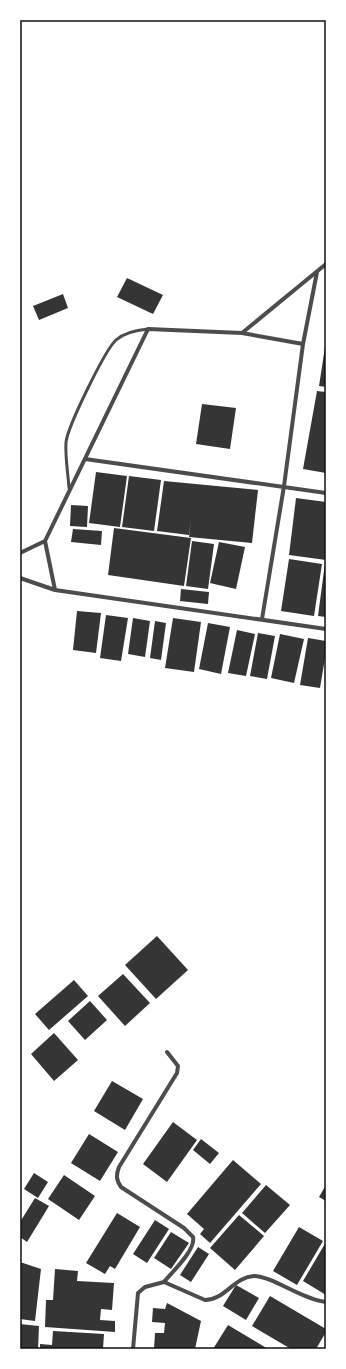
<svg xmlns="http://www.w3.org/2000/svg" width="346" height="1369" font-family="Poppins,sans-serif">
<style>
.building{fill:#353535}
.lines{fill:none;stroke-linecap:round;stroke-linejoin:round}
.service{stroke:#4c4c4c;stroke-width:3}
.minor{stroke:#4c4c4c;stroke-width:4}
.neatline{fill:none;stroke:#111;stroke-width:1.5}
</style>
<rect width="100%" height="100%" fill="#fff"/>
<path class="building" d="M127 278 163 295 153 314 117 297Z
M63 294 68 308 39 320 33 306Z
M325 347H326V387L319 386Z
M317 391 326 392V473L303 469Z
M202 404 236 408 230 449 196 444Z
M96 472 127 476 120 527 89 523Z
M129 476 161 480 154 531 122 527Z
M164 481 258 490 252 543 189 537 191 519 189 535 157 531Z
M296 498 326 502V560L289 555Z
M71 505 88 506 87 527 70 526Z
M114 528 191 538 184 586 108 575Z
M73 529 102 531 101 545 71 542Z
M192 541 214 544 208 589 186 586Z
M219 542 245 547 236 589 210 583Z
M289 559 322 564 314 616 281 611Z
M325 563H326V617L318 616Z
M181 589 209 592 208 604 180 601Z
M77 611 101 613 96 653 73 650Z
M106 615 128 618 121 661 100 658Z
M133 618 150 621 145 657 128 654Z
M173 618 201 622 194 672 165 668Z
M155 621 166 623 161 660 150 658Z
M208 623 230 627 221 674 199 669Z
M237 630 255 634 246 676 228 673Z
M258 633 275 636 267 679 250 676Z
M280 634 304 639 294 683 271 678Z
M308 638 326 641V652L320 688 300 685Z
M157 936 188 970 156 999 125 965Z
M123 974 150 1003 125 1026 98 996Z
M74 980 88 996 49 1030 35 1014Z
M90 1001 107 1020 85 1040 68 1021Z
M54 1033 78 1060 54 1081 31 1054Z
M112 1081 143 1099 125 1130 94 1111Z
M173 1122 197 1140 167 1182 143 1164Z
M89 1134 118 1152 100 1181 71 1163Z
M201 1139 219 1153 210 1164 193 1150Z
M233 1160 261 1184 210 1243 200 1234 204 1229 187 1214Z
M34 1173 48 1182 38 1198 24 1189Z
M64 1175 95 1196 79 1220 48 1199Z
M266 1185 290 1205 265 1233 242 1213Z
M326 1185V1201L319 1197Z
M35 1198 49 1206 27 1242 20 1237V1222Z
M117 1213 140 1227 115 1269 110 1266 105 1274 86 1263Z
M239 1215 264 1236 235 1270 210 1248Z
M155 1220 169 1229 147 1263 133 1254Z
M299 1227 323 1241 297 1285 273 1271Z
M171 1232 189 1243 171 1269 154 1258Z
M326 1242V1295L303 1281Z
M198 1247 209 1254 191 1282 180 1275Z
M20 1262 41 1269 35 1321 20 1319Z
M55 1269 78 1271 77 1281 114 1283 112 1310 101 1309 100 1320 115 1321V1332L45 1327 46 1300H53Z
M236 1285 259 1298 246 1320 223 1306Z
M270 1296 326 1329V1332L316 1349H291L252 1326Z
M167 1303 201 1321 195 1349H154L155 1333H164L165 1323 152 1322 153 1308 165 1309Z
M20 1324 39 1326 38 1349H20Z
M228 1325 268 1349H213Z
M53 1331 104 1334 103 1349H40V1344L52 1345Z"/>
<g class="lines">
<path class="service" d="M69 488C68 473 65 457 66 442 68 426 105 350 116 340 125 332 137 330 148 329"/>
<path class="minor" d="M242 333 326 264
M303 344 317 272
M85 459 326 493
M20 553 45 541
M20 578 55 590
M262 619 284 486 303 344 242 333 148 329 45 541 55 590 326 629
M167 1052 178 1066 177 1073 119 1167C116 1175 116 1180 121 1187L184 1228 193 1237C196 1250 172 1272 164 1282L205 1300C225 1300 234 1277 254 1276 272 1276 303 1300 326 1302
M133 1349 138 1293 145 1287 164 1282"/>
</g>
<rect width="346" height="1369" fill="none" stroke="#ffffff" stroke-width="42"/>
<rect x="21" y="21" width="304" height="1327" class="neatline"/>
</svg>
